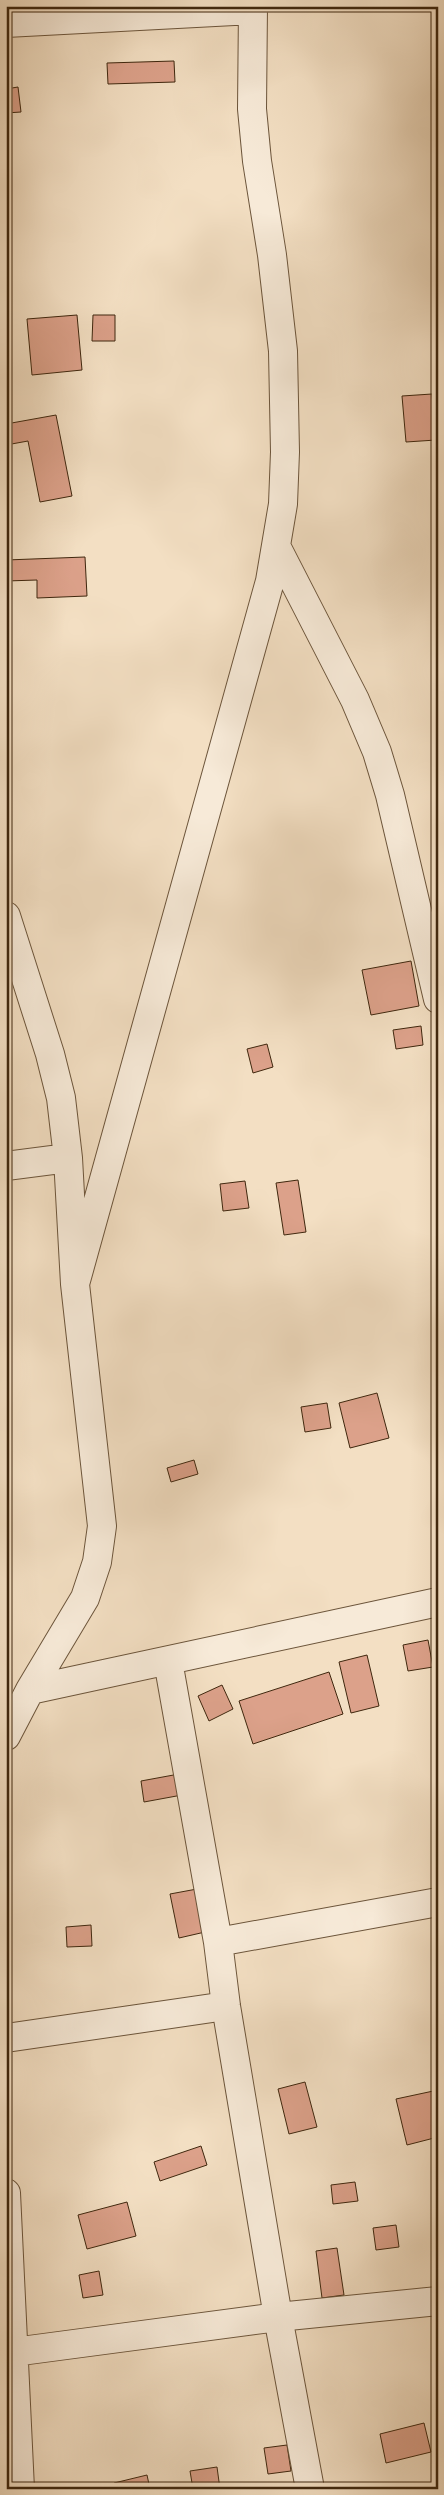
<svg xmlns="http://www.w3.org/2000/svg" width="444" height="2495" font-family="Alegreya,serif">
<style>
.building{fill:#dca18a;stroke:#3f270e}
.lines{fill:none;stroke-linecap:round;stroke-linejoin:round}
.minor-casing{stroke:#6c553b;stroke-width:30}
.minor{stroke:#f7ead8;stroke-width:28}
</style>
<rect width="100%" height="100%" fill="#f3dfc3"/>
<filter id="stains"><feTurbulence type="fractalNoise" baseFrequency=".004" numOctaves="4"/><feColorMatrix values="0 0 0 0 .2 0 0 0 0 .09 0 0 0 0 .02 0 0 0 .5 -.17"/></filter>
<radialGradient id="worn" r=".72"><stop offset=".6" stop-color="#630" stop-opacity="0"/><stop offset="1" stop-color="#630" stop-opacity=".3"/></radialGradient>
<path class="building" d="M174 61 175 82 108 84 107 63Z
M18 87 21 112 6 113V89Z
M77 315 82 370 32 375 27 319Z
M93 315H115V341H92Z
M432 394 436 440 406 442 402 396Z
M56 415 72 496 40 502 28 441 6 445V424Z
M85 557 87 596 37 598V580L6 581V560Z
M411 961 419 1006 371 1015 362 970Z
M421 1026 423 1045 396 1049 393 1030Z
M267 1044 273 1067 253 1073 247 1049Z
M298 1180 306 1232 284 1235 276 1183Z
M245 1181 249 1208 223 1211 220 1184Z
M377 1393 389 1438 350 1448 339 1403Z
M327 1403 331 1428 305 1432 301 1407Z
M194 1460 198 1474 171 1482 167 1468Z
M428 1640 433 1667 408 1671 403 1645Z
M367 1655 379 1706 351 1713 339 1662Z
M329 1672 343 1714 253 1744 239 1701Z
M222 1685 233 1709 209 1721 198 1696Z
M179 1774 182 1795 144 1802 141 1781Z
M197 1889 205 1932 179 1938 170 1894Z
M91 1925 92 1946 67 1947 66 1927Z
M305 2082 317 2127 289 2134 278 2089Z
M438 2090V2137L407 2145 396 2099Z
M201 2146 207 2165 160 2181 154 2162Z
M355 2182 358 2201 333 2204 331 2185Z
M127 2202 136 2236 87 2249 78 2215Z
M396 2225 399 2247 376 2250 373 2228Z
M337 2248 344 2295 322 2298 316 2251Z
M99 2271 103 2295 83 2298 79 2275Z
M424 2423 431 2452 386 2463 380 2434Z
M287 2445 291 2471 268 2474 264 2448Z
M217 2467 220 2489H193L190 2471Z
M147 2475 150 2489H116L114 2483Z"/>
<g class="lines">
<g class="minor-casing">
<path id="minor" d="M6 23 253 10
M276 546 355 700 377 752 390 795 438 999
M6 916 50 1054 61 1098 68 1158 75 1284 102 1526 97 1562 85 1598 30 1690 6 1736
M6 1166 68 1158
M75 1284 270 581 283 504 285 452 283 351 272 255 257 161 252 109 253 6
M168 1661 218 1942 226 2006 278 2317 310 2489
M30 1690 438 1602
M218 1942 438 1902
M6 2038 226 2006
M6 2193 20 2489
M6 2353 278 2317 438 2301"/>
</g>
<use href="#minor" class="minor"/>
</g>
<rect width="444" height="2495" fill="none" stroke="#f3dfc3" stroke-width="25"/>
<rect x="8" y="8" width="429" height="2480" fill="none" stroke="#3f270e" stroke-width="2.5"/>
<rect x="12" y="12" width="419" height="2470" fill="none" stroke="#3f270e"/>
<rect width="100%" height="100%" filter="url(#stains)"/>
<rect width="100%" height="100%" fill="url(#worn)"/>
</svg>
